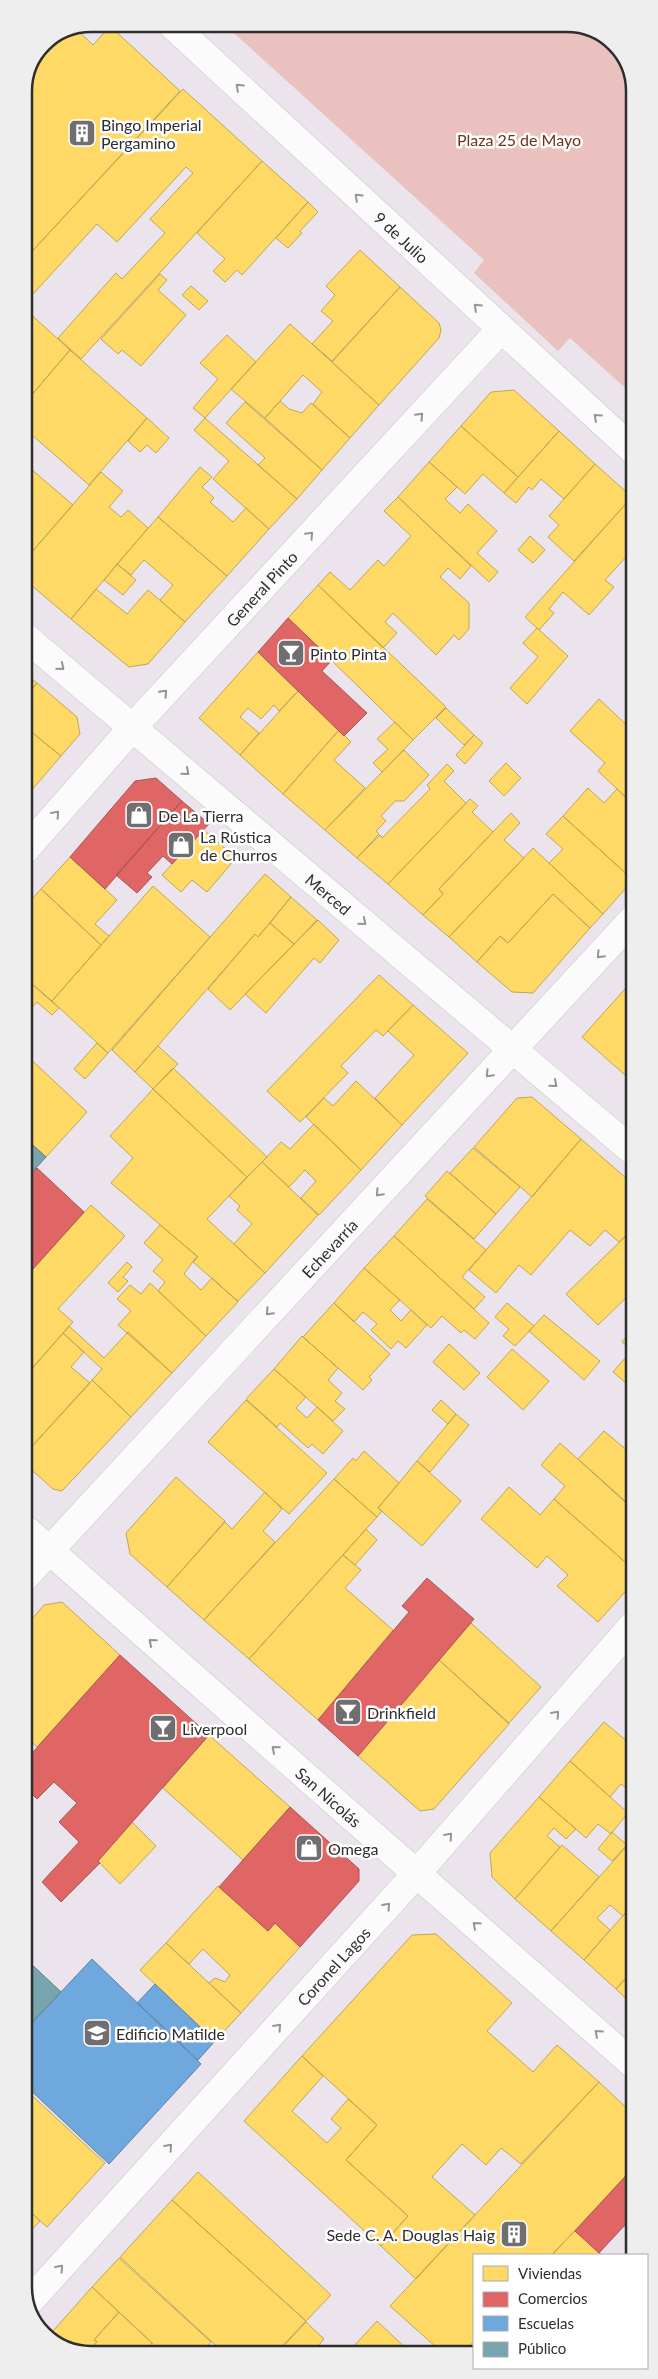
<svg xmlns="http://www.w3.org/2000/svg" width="658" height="2379" font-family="Lato,sans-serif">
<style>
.green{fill:#eac1bf}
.homes{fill:#ffd966;stroke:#c0a655}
.shops{fill:#e06666;stroke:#ab5555}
.schools{fill:#6fa8dc;stroke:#5c83a8}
.public{fill:#76a5af;stroke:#608188}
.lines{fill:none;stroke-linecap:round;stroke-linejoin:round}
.street-casing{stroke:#c4c3c4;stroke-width:29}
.secondary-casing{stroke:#c4c3c4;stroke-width:29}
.street{stroke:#fcfbfc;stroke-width:28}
.secondary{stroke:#fcfbfc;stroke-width:28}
.oneway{stroke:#959495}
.labels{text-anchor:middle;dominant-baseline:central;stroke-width:5;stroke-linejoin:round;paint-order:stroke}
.poi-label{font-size:16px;fill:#2e2e2e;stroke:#fff;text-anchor:start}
.park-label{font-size:16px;fill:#723017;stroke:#fff}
.street-label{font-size:16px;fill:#2e2e2e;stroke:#fff}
.rim{fill:none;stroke:#2e2e2e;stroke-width:2.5}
</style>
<rect width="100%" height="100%" fill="#ece4ec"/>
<path class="green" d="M224 24H575L611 41 633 78V395L570 338 558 351 474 273 484 260Z"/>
<path class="homes" d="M110 26 180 91 24 260V92L44 43 77 30 93 45Z
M183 89 262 161 81 359 58 338 116 273 122 279 165 233 150 219 193 173 186 167 117 242 97 224 24 304V260Z
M262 161 308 202 242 275 237 270 225 282 213 271 225 259 197 233Z
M308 202 318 212 300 231 302 233 288 248 276 238Z
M360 250 400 287 332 361 312 344 333 321 321 311 335 295 326 286Z
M160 274 167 280 158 290 186 315 141 366 122 350 118 354 101 339Z
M191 286 208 301 199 310 182 295Z
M400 287 439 323 441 330 439 338 379 405 332 362Z
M24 308 70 350 24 404Z
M290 324 379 405 350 438 313 404 322 392 303 375 265 418 231 389Z
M227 335 256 362 205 418 193 408 218 379 200 363Z
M70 350 147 418 89 485 24 428V404Z
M514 390 559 431 518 477 461 426 491 392Z
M280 401 289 409 302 413 311 403 350 438 322 470 265 418Z
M245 402 322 470 297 499 258 465 265 458 226 423Z
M147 418 169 438 156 453 147 445 140 452 128 441Z
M205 418 297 499 269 529 213 479 229 461 194 430Z
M461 426 518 477 504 493 483 474 465 494 429 462Z
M559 431 595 464 564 499 541 479 532 490 529 487 516 503 504 493Z
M429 462 457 487 445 499 460 513 468 504 497 531 477 553 498 572 489 582 398 497Z
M24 463 73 505 24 561Z
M595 464 632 497 574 561 548 537 559 525 549 516Z
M200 467 212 477 202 487 214 498 210 502 233 522 246 508 269 529 227 576 158 517Z
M101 472 123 491 109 507 121 517 128 510 148 528 71 619 24 579V561Z
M398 497 471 566 460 579 448 568 440 577 469 603V629L459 640 454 635 436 655 393 613 385 622 397 633 383 648 318 585 330 572 350 590 378 560 384 566 411 536 384 511Z
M632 497 633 561 627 556 605 580 614 587 589 615 563 592 549 609 554 613 539 630 525 617Z
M158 517 227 576 185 622 160 600 173 585 144 560 131 575 117 564Z
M530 536 545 550 533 563 518 550Z
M117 564 136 580 123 595 104 580Z
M318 585 446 707 413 740 288 618Z
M96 589 127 614 148 590 185 622 148 664 129 667 71 619Z
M537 628 568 656 527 704 510 688 538 657 523 643Z
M258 652 298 691 279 711 274 705 261 719 248 708 240 717 259 733 240 755 199 718Z
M24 672 37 683 24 698Z
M37 683 77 717 80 734 61 756 24 726V698Z
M298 691 339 730 283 794 240 755Z
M599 699 633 731V804L598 771 605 763 570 731Z
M446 708 474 735 464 745 436 718Z
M395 722 413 740 382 772 373 763 388 749 377 739Z
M24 726 61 756 24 799Z
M339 730 351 742 334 760 365 788 325 830 283 794Z
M474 735 483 743 465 764 456 755Z
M404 750 429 775 404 801H395L381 816 386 821 376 831 379 834 357 858 325 830Z
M506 763 521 778 504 796 489 781Z
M447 764 454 771 444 781 466 803 388 884 357 858 380 835 382 838 430 789 427 785Z
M588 788 604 803 617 789 633 804V880L563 816Z
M470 799 478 806 472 812 493 832 439 889 443 894 423 915 388 884Z
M511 813 520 823 504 840 524 858 449 937 423 915 443 894 439 889Z
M563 816 633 880 603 914 549 863 563 849 546 834Z
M204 830 236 858 207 892 192 880 181 892 162 875Z
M533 848 603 914 590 928 553 894 508 943 500 936 477 962 449 937Z
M70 857 117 900 95 924 109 936 101 945 41 889Z
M265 874 291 897 258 937 255 934 135 1072 112 1050Z
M153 886 210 937 108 1053 52 1001Z
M41 889 101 945 52 1001 24 977V908Z
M553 894 590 928 533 993 512 992 477 962 500 936 508 943Z
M291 897 317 920 294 944 270 923Z
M318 920 339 940 320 963 314 958 266 1013 245 994Z
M270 923 294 944 230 1010 208 989 255 934 258 937Z
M379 975 413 1005 383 1036 376 1030 341 1066 348 1073 300 1122 267 1091Z
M24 977 59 1008 52 1015 37 1002 24 1017Z
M633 980 634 1083 582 1037Z
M413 1005 468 1053 402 1125 375 1098 414 1055 388 1031Z
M97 1043 108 1053 85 1079 74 1069Z
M158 1046 178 1064 153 1089 135 1072Z
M24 1053 87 1112 46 1157 24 1137Z
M173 1068 267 1157 247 1177 153 1089Z
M356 1081 402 1125 361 1170 306 1117 324 1098 333 1106Z
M153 1089 247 1177 207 1219 265 1273 238 1301 193 1262 198 1257 111 1183 133 1158 110 1136Z
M532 1097 581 1139 532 1197 474 1147 517 1098Z
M314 1124 361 1170 319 1215 301 1198 316 1181 305 1170 289 1187 262 1162 281 1142 290 1149Z
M581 1139 634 1185V1228L619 1242 605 1230 590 1246 570 1230 531 1275 519 1265 496 1293 469 1270Z
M473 1148 520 1187 496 1214 450 1173Z
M262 1162 318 1215 265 1273 234 1244 252 1224 237 1210 240 1206 229 1196Z
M447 1171 496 1214 474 1239 425 1196Z
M427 1199 486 1250 462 1277 485 1297 474 1309 394 1236Z
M91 1205 125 1236 58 1309 73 1322 25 1376 24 1279Z
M160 1225 197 1256 184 1274 201 1290 212 1278 238 1302 206 1336 158 1291 165 1282 153 1271 163 1260 144 1243Z
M634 1228V1296L631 1293 598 1325 566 1294Z
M394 1236 489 1323 475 1339 464 1330 461 1333 442 1316 431 1328 364 1268Z
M127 1262 132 1267 123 1277 128 1281 118 1292 108 1283Z
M364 1268 400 1300 390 1310 401 1321 411 1310 427 1325 406 1348 398 1341 391 1349 371 1330 377 1324 363 1312 354 1322 334 1303Z
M150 1283 206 1336 172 1373 118 1325 131 1311 117 1299 130 1285 141 1294Z
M334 1303 390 1354 369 1377 372 1380 363 1390 303 1337Z
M507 1303 534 1326 515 1346 503 1336 509 1329 495 1317Z
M544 1315 600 1361 584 1380 529 1331Z
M69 1326 104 1358 128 1332 172 1373 131 1417 92 1380 102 1369 63 1333Z
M634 1328V1390L613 1372 632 1350 622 1342Z
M63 1333 84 1352 71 1367 90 1383 25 1454V1377Z
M302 1336 338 1368 328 1380 342 1393 335 1401 345 1409 333 1421 274 1369Z
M449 1344 480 1373 464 1390 433 1362Z
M512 1349 549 1381 523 1410 487 1377Z
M274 1369 306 1397 296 1408 307 1418 317 1407 343 1431 323 1454 312 1444 308 1448 280 1423 277 1427 246 1399Z
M92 1380 131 1417 62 1491 53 1489 25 1464V1454Z
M246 1400 327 1473 289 1514 208 1442Z
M441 1400 456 1414 448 1424 432 1410Z
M456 1414 469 1425 430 1472 417 1461Z
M604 1431 634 1456V1509L578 1459Z
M560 1443 634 1510V1570L554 1499 565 1486 541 1465Z
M364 1451 399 1483 378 1508 382 1511 377 1517 334 1479 353 1458 356 1461Z
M417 1461 461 1501 422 1546 378 1508Z
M176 1477 225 1521 167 1587 130 1554 126 1533Z
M334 1479 377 1517 249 1659 204 1620Z
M509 1487 540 1515 554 1499 634 1570V1582L598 1622 557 1586 568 1575 547 1556 537 1568 481 1519Z
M265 1492 282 1509 263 1531 275 1542 204 1620 167 1587 225 1522 232 1529Z
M366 1529 377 1540 355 1565 343 1555Z
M343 1555 361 1570 345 1588 393 1630 318 1720 249 1659Z
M62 1602 120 1655 37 1747 25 1735V1627L44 1605Z
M471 1623 541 1687 509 1723 439 1660Z
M439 1660 509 1724 434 1809 420 1811 358 1756Z
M604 1722 634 1747V1795L621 1784 610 1797 570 1761Z
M209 1735 290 1807 243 1860 163 1788Z
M570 1761 628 1813 611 1834 598 1824 586 1838 539 1797Z
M539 1797 576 1829 566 1839 554 1828 547 1836 560 1847 515 1899 492 1877 490 1853Z
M132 1822 156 1846 120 1884 98 1861Z
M612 1832 627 1845 612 1861 598 1849Z
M634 1838V1903L623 1916 610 1905 597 1918 610 1930 584 1960 551 1931Z
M562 1845 599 1877 551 1931 515 1899Z
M218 1886 268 1931 275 1923 300 1947 241 2013 209 1983 215 1978 225 1982 230 1975 203 1949 189 1964 166 1943Z
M634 1903V1969L616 1989 584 1960Z
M436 1934 512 2003 487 2031 533 2072 557 2045 599 2082 521 2164 501 2148 486 2165 462 2144 432 2177 475 2215 416 2279 381 2246 408 2216 346 2160 377 2125 302 2056 412 1935Z
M166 1943 241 2013 215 2041 140 1970Z
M634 1969V2006L616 1989Z
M302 2056 323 2076 292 2111 327 2143 341 2128 331 2119 348 2099 377 2125 346 2160 408 2216 381 2246 244 2121Z
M599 2082 634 2115V2167L552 2255H474V2341L462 2354H444L390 2306Z
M26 2090 105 2163 47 2227 25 2207Z
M198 2172 331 2295 306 2321 172 2200Z
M172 2200 306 2321 274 2355H226L120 2257Z
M25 2207 40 2221 25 2237Z
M575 2231 602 2255H555L553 2253Z
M25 2241 31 2246 25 2252Z
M119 2258 211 2342 199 2355H165L92 2287Z
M92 2287 119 2312 94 2340 97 2342 85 2354 52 2341 53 2331Z
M119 2312 152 2343 142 2355 86 2354 97 2342 94 2340Z
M377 2321 412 2354H361L353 2347Z
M306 2322 324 2339 310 2355H275Z
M334 2346 342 2354H326Z
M468 2347 474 2354H462Z"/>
<path class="shops" d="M288 618 332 660 322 671 367 713 344 736 258 652Z
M156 778 182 801 105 889 70 857 135 781Z
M182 801 209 824 172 864 163 856 147 873 152 877 137 893 116 875Z
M37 1168 84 1212 24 1279V1182Z
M427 1578 474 1619 358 1756 318 1720 409 1612 402 1606Z
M120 1655 209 1735 98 1861 100 1863 61 1902 42 1882 79 1842 59 1822 77 1803 54 1782 37 1799 25 1787V1761Z
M290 1807 359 1869V1881L300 1947 275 1923 268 1931 219 1887Z
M634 2167V2233L625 2225 599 2253 575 2231Z"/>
<path class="schools" d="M92 1959 201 2064 109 2164 25 2085V2030Z
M155 1984 215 2041 198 2060 137 2003Z"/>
<path class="public" d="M24 1137 46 1157 24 1181Z
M25 1958 61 1992 25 2030Z
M353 2347 361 2354H347Z"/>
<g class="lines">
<g class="street-casing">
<g id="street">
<path id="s1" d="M171 24 633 450"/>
<path id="s2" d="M24 851 133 727 501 329"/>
<path id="s3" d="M25 1529 634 2065"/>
<path id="s4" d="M25 1577 633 919"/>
<path id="s5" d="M27 2304 417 1873 634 1624"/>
</g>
</g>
<g class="secondary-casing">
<g id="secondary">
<path id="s6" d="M24 636 634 1152"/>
</g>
</g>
<use href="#street" class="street"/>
<use href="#secondary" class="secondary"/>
</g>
<defs><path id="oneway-chevron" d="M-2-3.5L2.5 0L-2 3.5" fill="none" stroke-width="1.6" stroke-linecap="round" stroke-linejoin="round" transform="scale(1.25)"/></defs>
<g class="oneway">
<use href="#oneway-chevron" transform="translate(239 87) rotate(-137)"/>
<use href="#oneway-chevron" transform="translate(358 197) rotate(-137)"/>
<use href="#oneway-chevron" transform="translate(477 307) rotate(-137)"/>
<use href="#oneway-chevron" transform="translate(420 416) rotate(-47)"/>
<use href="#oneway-chevron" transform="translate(597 417) rotate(-138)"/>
<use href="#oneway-chevron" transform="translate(310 535) rotate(-47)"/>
<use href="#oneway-chevron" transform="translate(61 667) rotate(40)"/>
<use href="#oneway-chevron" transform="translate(164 693) rotate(-47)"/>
<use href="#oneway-chevron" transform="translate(186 772) rotate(40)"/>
<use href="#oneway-chevron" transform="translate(56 814) rotate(-49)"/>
<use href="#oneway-chevron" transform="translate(363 922) rotate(40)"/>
<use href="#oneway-chevron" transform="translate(600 955) rotate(133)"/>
<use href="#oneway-chevron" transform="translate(489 1074) rotate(133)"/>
<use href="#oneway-chevron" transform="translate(554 1084) rotate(40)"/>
<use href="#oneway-chevron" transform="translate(379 1193) rotate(133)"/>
<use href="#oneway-chevron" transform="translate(269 1312) rotate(133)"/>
<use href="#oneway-chevron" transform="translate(152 1642) rotate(-139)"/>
<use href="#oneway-chevron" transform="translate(556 1714) rotate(-49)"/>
<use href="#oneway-chevron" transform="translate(275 1749) rotate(-139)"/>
<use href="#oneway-chevron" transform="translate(449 1836) rotate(-49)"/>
<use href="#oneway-chevron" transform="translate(387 1906) rotate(-48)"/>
<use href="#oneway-chevron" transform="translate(476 1925) rotate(-138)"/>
<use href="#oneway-chevron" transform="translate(278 2027) rotate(-48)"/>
<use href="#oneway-chevron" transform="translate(598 2033) rotate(-138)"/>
<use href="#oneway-chevron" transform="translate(169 2147) rotate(-48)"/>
<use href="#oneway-chevron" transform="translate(60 2268) rotate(-48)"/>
</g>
<defs>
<g id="building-square" transform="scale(1.4375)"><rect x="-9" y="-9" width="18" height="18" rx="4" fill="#706e70" stroke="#fff"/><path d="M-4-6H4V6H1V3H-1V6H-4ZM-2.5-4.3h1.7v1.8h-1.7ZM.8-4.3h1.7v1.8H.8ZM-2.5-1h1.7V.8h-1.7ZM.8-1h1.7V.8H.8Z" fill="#fff"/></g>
<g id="bar-square" transform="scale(1.4375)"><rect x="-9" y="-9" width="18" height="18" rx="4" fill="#706e70" stroke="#fff"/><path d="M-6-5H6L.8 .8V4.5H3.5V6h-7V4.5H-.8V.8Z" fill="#fff"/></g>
<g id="shop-square" transform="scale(1.4375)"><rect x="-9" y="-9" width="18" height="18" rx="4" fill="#706e70" stroke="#fff"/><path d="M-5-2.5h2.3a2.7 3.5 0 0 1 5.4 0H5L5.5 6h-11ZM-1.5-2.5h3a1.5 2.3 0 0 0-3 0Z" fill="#fff"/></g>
<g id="university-square" transform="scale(1.4375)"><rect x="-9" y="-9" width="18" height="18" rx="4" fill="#706e70" stroke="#fff"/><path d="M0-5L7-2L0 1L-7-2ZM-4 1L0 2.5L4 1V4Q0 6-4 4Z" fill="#fff"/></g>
</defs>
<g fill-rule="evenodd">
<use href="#building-square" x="82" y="133"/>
<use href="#bar-square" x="291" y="653"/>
<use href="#shop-square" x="139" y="815"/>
<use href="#shop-square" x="181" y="845"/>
<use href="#bar-square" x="348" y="1712"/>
<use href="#bar-square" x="163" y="1728"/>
<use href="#shop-square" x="309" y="1848"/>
<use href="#university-square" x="97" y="2033"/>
<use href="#building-square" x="514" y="2234"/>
</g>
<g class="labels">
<g class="poi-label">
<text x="101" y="124">Bingo Imperial<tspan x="101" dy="18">Pergamino</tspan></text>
<text x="310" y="653">Pinto Pinta</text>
<text x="158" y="815">De La Tierra</text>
<text x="200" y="836">La Rústica<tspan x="200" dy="18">de Churros</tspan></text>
<text x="367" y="1712">Drinkfield</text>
<text x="182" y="1728">Liverpool</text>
<text x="328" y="1848">Omega</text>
<text x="116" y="2033">Edificio Matilde</text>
<text x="495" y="2234" text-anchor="end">Sede C. A. Douglas Haig</text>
</g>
<g class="park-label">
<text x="519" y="139">Plaza 25 de Mayo</text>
</g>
<g class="street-label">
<text stroke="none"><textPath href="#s1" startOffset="314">9 de Julio</textPath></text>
<text stroke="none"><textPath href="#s2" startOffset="354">General Pinto</textPath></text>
<text stroke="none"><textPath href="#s6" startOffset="399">Merced</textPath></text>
<text stroke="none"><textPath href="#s4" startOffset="448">Echevarría</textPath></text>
<text stroke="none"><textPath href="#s3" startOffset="405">San Nicolás</textPath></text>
<text stroke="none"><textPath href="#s5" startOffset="456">Coronel Lagos</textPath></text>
</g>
</g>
<path d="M0 0H658V2379H0ZM91 32H567A59 59 0 0 1 626 91V2287A59 59 0 0 1 567 2346H91A59 59 0 0 1 32 2287V91A59 59 0 0 1 91 32Z" fill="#eee" fill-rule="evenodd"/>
<path class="rim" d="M91 32H567A59 59 0 0 1 626 91V2287A59 59 0 0 1 567 2346H91A59 59 0 0 1 32 2287V91A59 59 0 0 1 91 32Z"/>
<rect x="473" y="2254" width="175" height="115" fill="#ffffff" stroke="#ababab"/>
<rect x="483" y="2266" width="25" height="15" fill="#ffd966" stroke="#ababab"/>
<text x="518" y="2279" font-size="15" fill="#2e2e2e">Viviendas</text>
<rect x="483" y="2292" width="25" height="15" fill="#e06666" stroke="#ababab"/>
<text x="518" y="2304" font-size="15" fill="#2e2e2e">Comercios</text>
<rect x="483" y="2316" width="25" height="15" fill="#6fa8dc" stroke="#ababab"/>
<text x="518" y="2329" font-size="15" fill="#2e2e2e">Escuelas</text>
<rect x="483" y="2342" width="25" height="15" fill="#76a5af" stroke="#ababab"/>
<text x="518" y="2354" font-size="15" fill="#2e2e2e">Público</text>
</svg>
